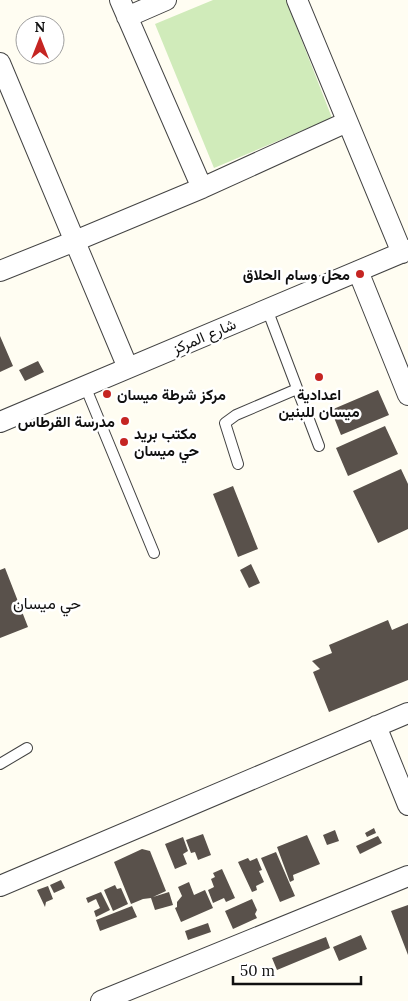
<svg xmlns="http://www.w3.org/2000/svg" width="408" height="1001" font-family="Lora,Vazirmatn,serif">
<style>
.green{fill:#d0ebba}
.building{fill:#59514b}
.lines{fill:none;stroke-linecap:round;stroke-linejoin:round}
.lane-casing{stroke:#434343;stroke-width:12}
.street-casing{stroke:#434343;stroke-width:22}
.lane{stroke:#fff;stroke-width:10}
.street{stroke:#fff;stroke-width:20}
.poi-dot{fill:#c52522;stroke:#fff;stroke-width:2}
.labels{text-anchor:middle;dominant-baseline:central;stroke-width:5;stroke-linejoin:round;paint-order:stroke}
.poi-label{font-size:15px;font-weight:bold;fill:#101010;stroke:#fff;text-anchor:end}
.street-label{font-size:15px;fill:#101010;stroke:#fff}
.neighbourhood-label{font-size:16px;fill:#101010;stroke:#fff}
</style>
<rect width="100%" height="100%" fill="#fffdf2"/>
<path class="green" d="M213 0H286L332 118 214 168 155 24Z"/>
<path class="building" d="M0 336 13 366 0 372Z
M38 361 44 372 25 381 19 370Z
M378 390 389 415 341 435 331 410Z
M385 426 398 454 348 476 336 448Z
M401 469 408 484V529L378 543 353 491Z
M233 486 258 549 238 557 213 494Z
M251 564 260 583 249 588 240 570Z
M5 568 28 627 0 638V570Z
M388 620 392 630 408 623V680L329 712 313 672 320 669 312 661 332 653 329 645Z
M374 828 376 833 367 837 365 833Z
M335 830 339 841 327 845 323 835Z
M203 834 211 855 198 860 195 852 191 853 186 840Z
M307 835 320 864 293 875 294 880 290 882 277 847Z
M378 836 382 843 360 854 356 846Z
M183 837 188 851 183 854 187 864 175 869 165 844Z
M142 849 150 851 166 891 153 897 169 892 173 905 155 910 151 898 143 899 131 904 114 862Z
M276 852 295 896 280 902 261 858Z
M248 858 250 861 257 858 262 870 259 871 264 882 256 886 257 890 252 892 238 862Z
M222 869 235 898 226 902 224 898 213 903 208 890 214 887 211 879 215 877 213 873Z
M61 880 65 888 54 893 50 885Z
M189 882 194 895 205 890 213 908 181 922 175 908 177 907V902L182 896 178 887Z
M115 885 117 889 121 888 128 904 113 911 104 890Z
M48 886 53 899 46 902 45 907 37 890Z
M101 892 110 910 96 917 94 911 100 908 96 899 88 903 86 898Z
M252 899 257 910 255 914 257 918 233 929 225 911Z
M408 905V955L391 911Z
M132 906 137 917 100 931 96 920Z
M208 923 211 932 188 940 185 931Z
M361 935 367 949 339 961 333 947Z
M326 937 330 948 277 970 272 958Z"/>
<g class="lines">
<g class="lane-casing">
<path id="lane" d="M267 309 319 446
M85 386 154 553
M238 464 225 423 236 415 297 389
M0 764 27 748"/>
</g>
<g class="street-casing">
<path id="street" d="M120 0 202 188
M297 0 402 253
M127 17 166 0
M0 63 128 368
M0 271 75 241 202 188 347 122
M358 271 408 395
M0 422 408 250
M376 726 408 805
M0 886 408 713
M101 1001 408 876"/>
</g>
<use href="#lane" class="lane"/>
<use href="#street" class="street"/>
</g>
<g class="poi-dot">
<circle cx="360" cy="274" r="5"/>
<circle cx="319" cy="377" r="5"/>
<circle cx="107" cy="394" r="5"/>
<circle cx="125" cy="421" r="5"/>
<circle cx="124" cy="442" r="5"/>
</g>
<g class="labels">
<g class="poi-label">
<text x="350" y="274">محل وسام الحلاق</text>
<text x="117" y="394" text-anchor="start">مركز شرطة ميسان</text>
<text x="319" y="394" text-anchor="middle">اعدادية<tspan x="319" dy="17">ميسان للبنين</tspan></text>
<text x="115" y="421">مدرسة القرطاس</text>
<text x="134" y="433" text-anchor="start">مكتب بريد<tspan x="134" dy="17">حي ميسان</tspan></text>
</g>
<g class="street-label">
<text transform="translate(204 336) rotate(-23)">شارع المركز</text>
</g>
<g class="neighbourhood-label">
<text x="47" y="603">حي ميسان</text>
</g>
</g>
<g transform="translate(40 40)"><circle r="24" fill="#ffffff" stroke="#9f9f9f"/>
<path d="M0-4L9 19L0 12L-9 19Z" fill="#c52522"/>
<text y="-8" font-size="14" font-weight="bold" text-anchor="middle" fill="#101010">N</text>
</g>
<path d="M233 976v8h128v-8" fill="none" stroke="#101010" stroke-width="2.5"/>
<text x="240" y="976" font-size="15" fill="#101010" stroke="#ffffff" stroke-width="4" paint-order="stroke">50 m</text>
</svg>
